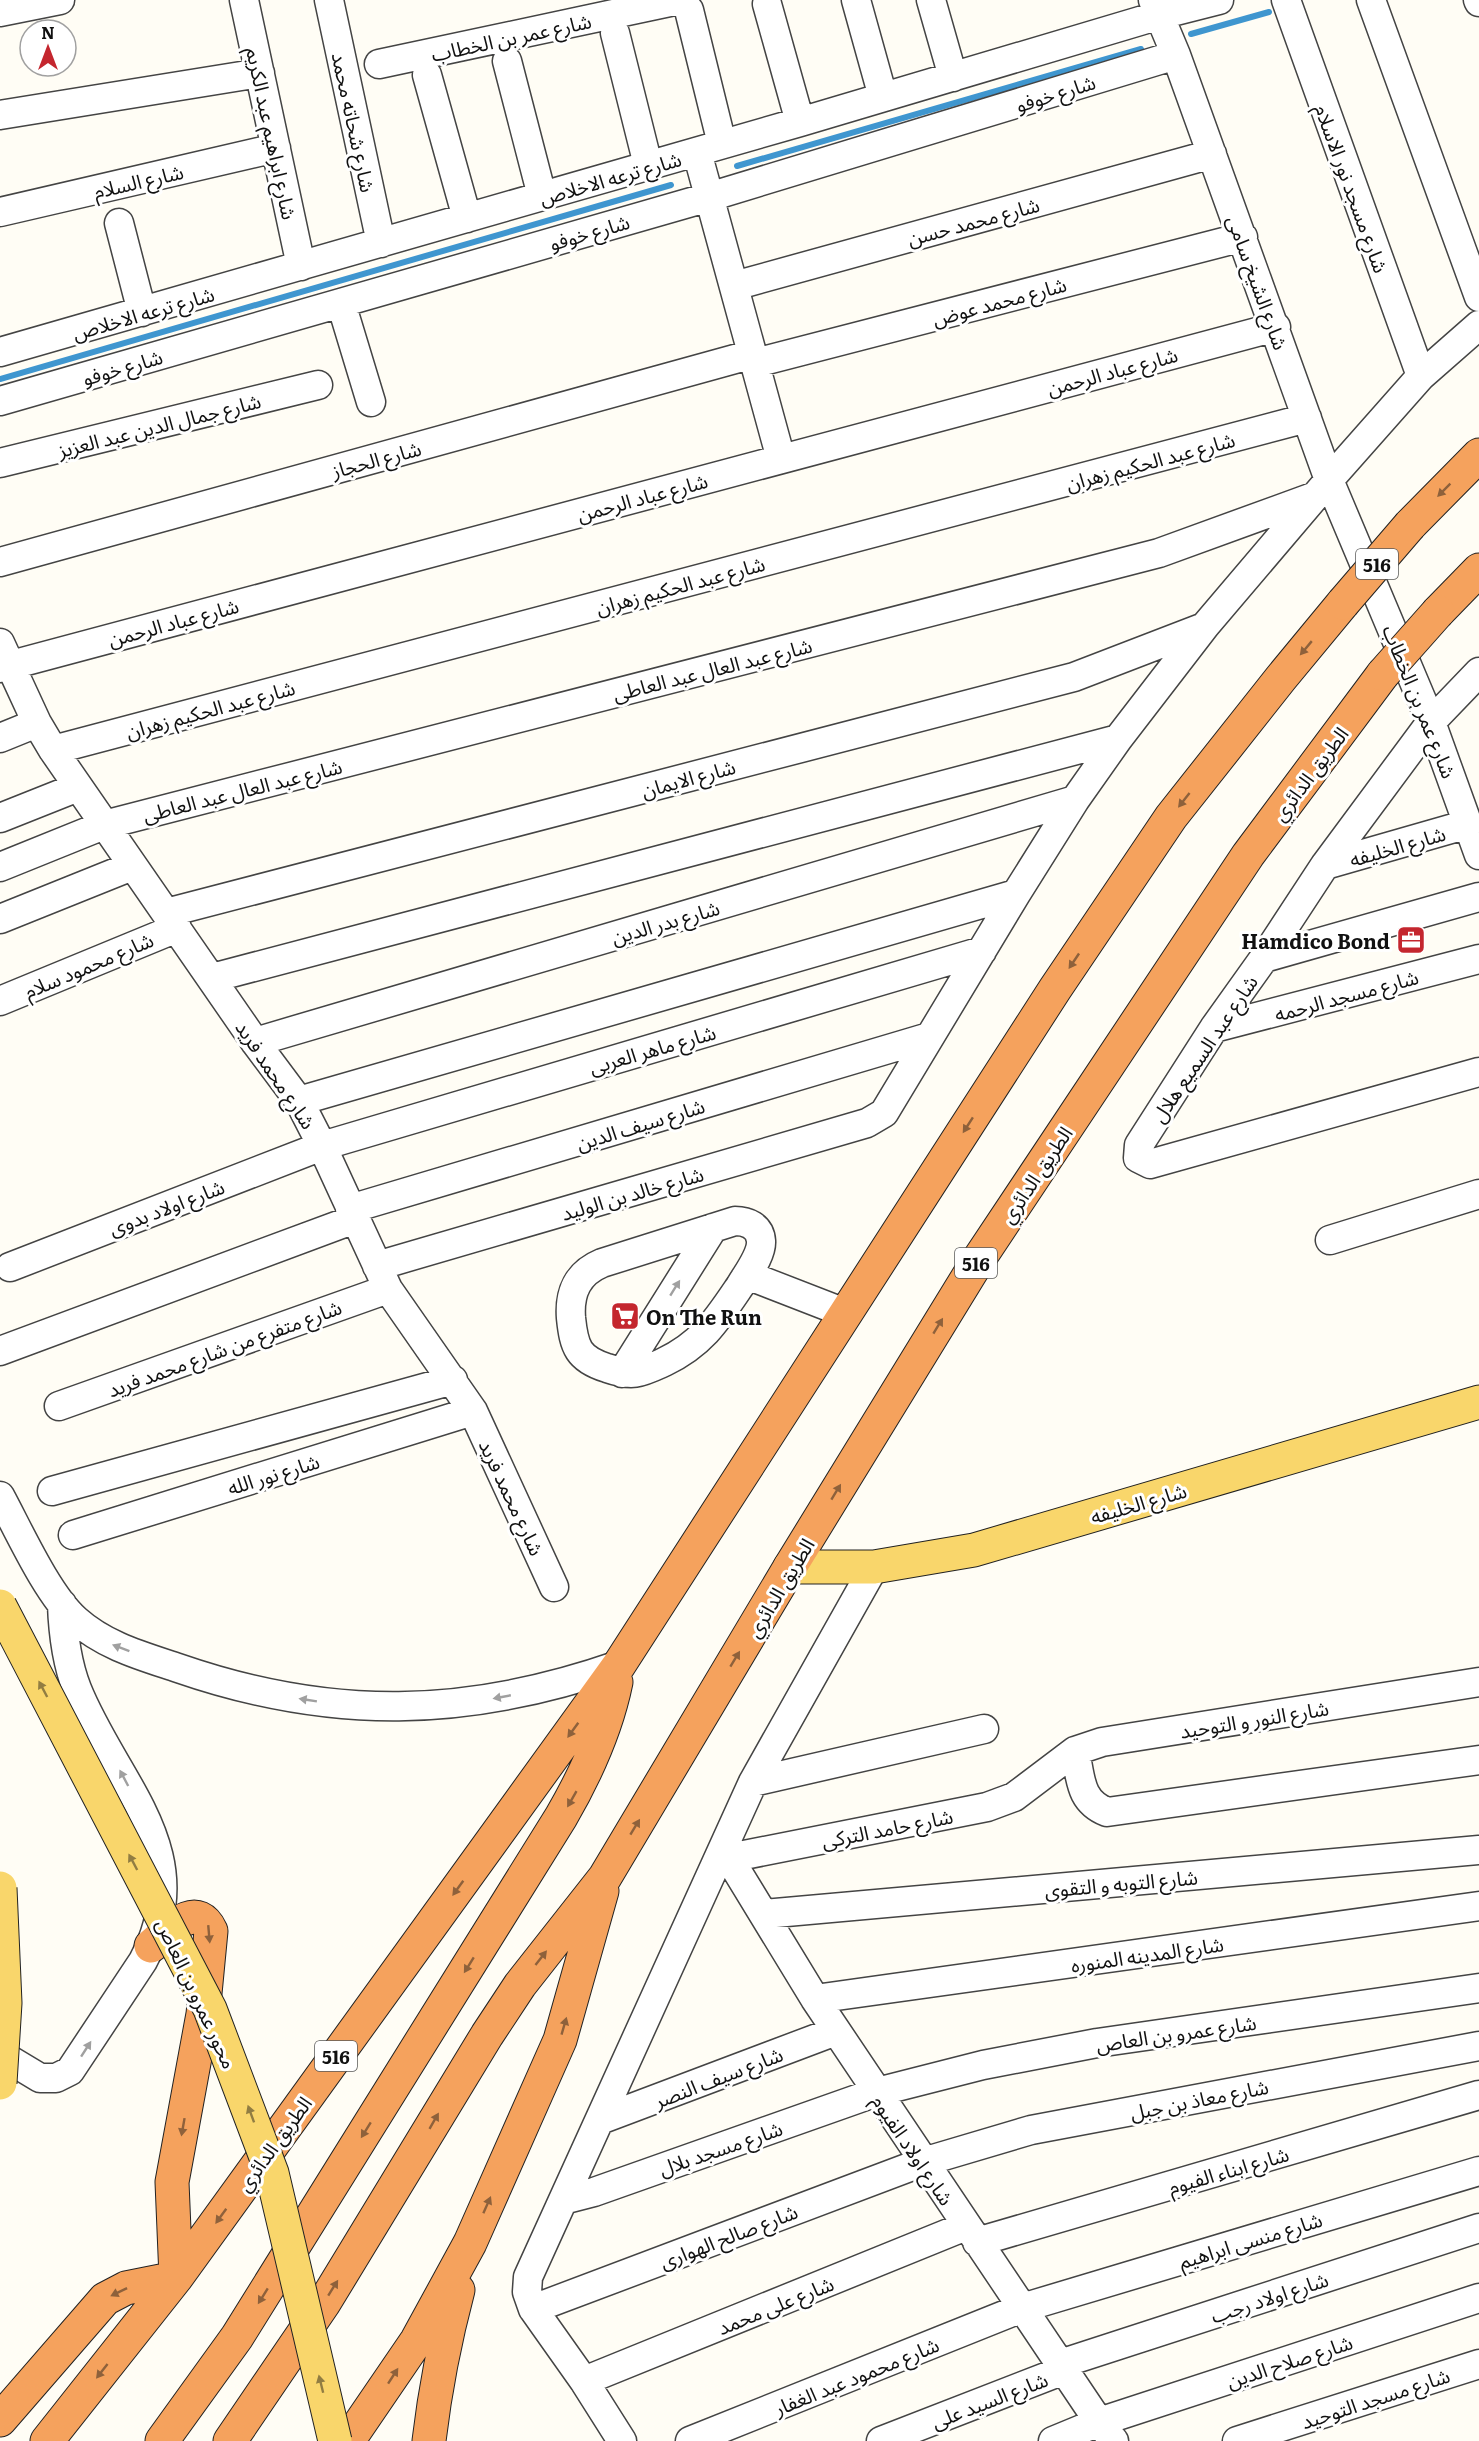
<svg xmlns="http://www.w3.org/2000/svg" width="1479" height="2441" font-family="Literata,'Noto Sans Arabic',serif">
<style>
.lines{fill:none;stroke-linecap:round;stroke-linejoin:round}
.stream{stroke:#3f96cf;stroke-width:6}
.minor-casing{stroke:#444;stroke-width:31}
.major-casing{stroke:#222;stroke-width:35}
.highway-casing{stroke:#222;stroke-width:35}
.minor{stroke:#fff;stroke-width:28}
.major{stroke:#f9d66b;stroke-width:33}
.highway{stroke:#f5a25d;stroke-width:33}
.major-bridge-casing{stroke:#222;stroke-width:35;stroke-linecap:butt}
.highway-bridge-casing{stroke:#222;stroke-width:35;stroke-linecap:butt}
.major-bridge{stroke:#f9d66b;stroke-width:33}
.highway-bridge{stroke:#f5a25d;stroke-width:33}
.oneway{fill:#8e613b}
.oneway2{fill:#a0a0a0}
.oneway3{fill:#917d42}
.labels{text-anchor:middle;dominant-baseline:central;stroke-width:6;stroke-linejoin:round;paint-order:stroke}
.shield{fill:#fff;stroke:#585858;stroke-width:1.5}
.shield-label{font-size:18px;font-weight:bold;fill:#111}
.street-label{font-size:20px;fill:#111;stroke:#fff}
.poi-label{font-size:20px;font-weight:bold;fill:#111;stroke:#fff;text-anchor:end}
</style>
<rect width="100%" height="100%" fill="#fffdf5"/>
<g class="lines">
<path class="stream" d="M1191 34 1269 12
M737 166 1141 49
M0 379 671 185"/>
<g class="minor-casing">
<path id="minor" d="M244 0 301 266
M329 0 381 243
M856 0 883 97
M931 0 953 77
M1153 0 1176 55 1329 480 1431 722 1479 855
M1286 0 1421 376
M1371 0 1479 297
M1478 0 1479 2
M767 4 800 122
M689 10 722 144
M0 12 60 0
M615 33 648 165
M507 61 542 196
M379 64 679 0
M427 75 467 218
M0 115 260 73
M697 152 781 459
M0 212 276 148
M119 223 142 312
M734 286 1212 154
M341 303 371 402
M0 352 800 122 1160 15 1219 0
M755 363 1243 237
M0 401 709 197 1176 55
M0 463 318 385
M0 562 753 354
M0 643 37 723 53 750 255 1042 299 1101 322 1146 388 1289 473 1411 554 1587
M0 668 1276 327
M1479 672 1431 722 1325 865 1264 958 1214 1028 1139 1145 1138 1158 1150 1164 1479 1072
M0 738 37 723
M53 750 1307 418
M0 818 78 787
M1325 865 1468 824
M0 867 104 825 1159 553 1313 497
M166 913 1074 677 1204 627
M0 919 132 866
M1264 958 1479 897
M212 978 1118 739
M0 1001 177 928
M1214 1028 1479 959
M255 1042 1075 800
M299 1101 1016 894
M350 1209 929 1037
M735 1221C747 1221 760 1226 761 1241 762 1255 747 1274 740 1286 717 1320 702 1344 664 1362 640 1373 633 1377 607 1368 578 1359 574 1347 571 1318 569 1292 578 1273 602 1263Z
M1330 1240 1479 1194
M377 1266 867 1123 884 1113 1016 894 1075 800 1118 739 1205 626 1329 480 1421 376 1479 325
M10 1267 322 1146 982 951
M747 1275 845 1313
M0 1351 355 1219
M622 1373 713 1228
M59 1406 388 1289
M52 1491 453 1380
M0 1496C19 1531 47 1594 76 1620 105 1646 142 1656 178 1668 331 1721 467 1718 619 1665
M73 1535 473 1411
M1075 1751C1081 1778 1079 1801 1107 1812L1479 1760
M753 1782 984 1729
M722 1851 729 1858 815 1999 1099 2422 1114 2441
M729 1858 987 1807 1014 1797 1075 1751 1102 1742 1479 1682
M764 1914 1479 1850
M815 1999 1479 1906
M0 2054 40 2078H56L70 2071 143 1961C201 1852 115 1784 77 1689 66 1661 63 1633 62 1604
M600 2120 836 2031
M563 2200 594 2192 877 2092 983 2065 1097 2043 1479 1988
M977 2242 1479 2095
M533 2309 923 2162 1031 2130 1479 2046
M1060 2364 1479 2228
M584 2381 966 2226
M622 2441 584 2381 533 2309 527 2292 528 2277 753 1782 874 1567
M690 2441 1022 2308 1479 2171
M881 2441 1064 2370
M1053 2441 1099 2422 1479 2298
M1237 2441 1479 2364"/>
</g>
<g class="major-casing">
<path id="major" d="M790 1567H874L974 1550 1479 1402"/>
</g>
<g class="highway-casing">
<path id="highway" d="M1410 525 1479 455
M1438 612 1479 570
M0 2420 105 2299 126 2288 176 2278 172 2182 203 2014 211 1931C196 1898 168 1932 151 1946
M47 2441 176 2278 619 1665 1055 989 1171 817 1281 678 1343 603
M162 2441 237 2337 561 1817C586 1774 606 1731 616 1682
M230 2441 324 2303 487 2035 520 1985 605 1877 790 1567 979 1259 1248 855 1383 674
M348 2441 417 2340 470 2243 560 2040 602 1891
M429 2441C435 2390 445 2339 458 2290"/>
</g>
<use href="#minor" class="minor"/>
<use href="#major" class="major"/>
<use href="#highway" class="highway"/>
<g class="major-bridge-casing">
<path id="major-bridge" d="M0 1606 210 2009 272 2173 335 2441
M0 1888 5 2003 0 2083"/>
</g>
<g class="highway-bridge-casing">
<path id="highway-bridge" d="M1343 603 1410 525
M1383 674 1438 612"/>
</g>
<use href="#major-bridge" class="major-bridge"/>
<use href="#highway-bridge" class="highway-bridge"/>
</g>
<defs><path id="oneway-solid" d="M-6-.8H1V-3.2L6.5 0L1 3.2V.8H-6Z" transform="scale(1.5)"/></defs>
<g class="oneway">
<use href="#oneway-solid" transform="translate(1444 490) rotate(135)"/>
<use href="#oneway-solid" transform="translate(1306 648) rotate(130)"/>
<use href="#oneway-solid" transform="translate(1184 800) rotate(128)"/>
<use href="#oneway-solid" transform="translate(1074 961) rotate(124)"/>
<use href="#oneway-solid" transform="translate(968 1125) rotate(123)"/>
<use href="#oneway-solid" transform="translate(938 1326) rotate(-59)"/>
<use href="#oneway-solid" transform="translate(836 1492) rotate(-59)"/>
<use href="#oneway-solid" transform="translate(735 1659) rotate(-59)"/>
<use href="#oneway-solid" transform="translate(573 1730) rotate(126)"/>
<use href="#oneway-solid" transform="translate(572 1799) rotate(120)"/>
<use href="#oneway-solid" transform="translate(635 1827) rotate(-59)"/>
<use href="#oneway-solid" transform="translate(458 1888) rotate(126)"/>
<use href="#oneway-solid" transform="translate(209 1934) rotate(85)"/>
<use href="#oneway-solid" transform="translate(541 1958) rotate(-52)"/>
<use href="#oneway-solid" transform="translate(469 1965) rotate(122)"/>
<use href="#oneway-solid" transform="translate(564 2026) rotate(-74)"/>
<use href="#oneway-solid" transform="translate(434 2121) rotate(-60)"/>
<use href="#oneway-solid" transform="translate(183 2127) rotate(100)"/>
<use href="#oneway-solid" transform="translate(366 2130) rotate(122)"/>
<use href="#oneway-solid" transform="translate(487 2205) rotate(-66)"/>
<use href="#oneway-solid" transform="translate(221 2216) rotate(126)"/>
<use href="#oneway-solid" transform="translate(333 2288) rotate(-58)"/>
<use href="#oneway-solid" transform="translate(119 2292) rotate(154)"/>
<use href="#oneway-solid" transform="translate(263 2296) rotate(122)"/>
<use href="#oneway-solid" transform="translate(102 2371) rotate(128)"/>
<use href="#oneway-solid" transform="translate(393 2376) rotate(-57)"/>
</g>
<g class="oneway2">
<use href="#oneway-solid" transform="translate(675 1288) rotate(-58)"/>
<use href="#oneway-solid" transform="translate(121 1648) rotate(-159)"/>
<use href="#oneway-solid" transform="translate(502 1697) rotate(169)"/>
<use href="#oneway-solid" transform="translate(308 1700) rotate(-171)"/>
<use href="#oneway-solid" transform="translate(124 1778) rotate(-118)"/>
<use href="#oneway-solid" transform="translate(86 2049) rotate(-57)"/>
</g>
<g class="oneway3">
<use href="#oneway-solid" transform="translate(43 1689) rotate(-118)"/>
<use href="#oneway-solid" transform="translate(133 1862) rotate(-118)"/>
<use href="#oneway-solid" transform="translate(251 2114) rotate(-110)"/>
<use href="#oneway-solid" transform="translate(321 2384) rotate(-104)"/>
</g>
<defs>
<g id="office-square" transform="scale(1.5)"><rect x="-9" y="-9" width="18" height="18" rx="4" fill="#c4262e" stroke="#fff"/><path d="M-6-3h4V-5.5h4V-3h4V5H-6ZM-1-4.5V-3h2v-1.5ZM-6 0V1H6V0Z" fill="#fff"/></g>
<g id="supermarket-square" transform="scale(1.5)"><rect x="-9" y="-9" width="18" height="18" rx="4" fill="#c4262e" stroke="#fff"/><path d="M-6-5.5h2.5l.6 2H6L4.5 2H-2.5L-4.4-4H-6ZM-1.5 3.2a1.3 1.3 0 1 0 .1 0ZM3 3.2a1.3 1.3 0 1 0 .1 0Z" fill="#fff"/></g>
</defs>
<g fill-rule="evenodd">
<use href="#office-square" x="1411" y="940"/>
<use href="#supermarket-square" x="625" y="1316"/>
</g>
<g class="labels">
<g class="shield">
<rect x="1356" y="549" width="42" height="30" rx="4.5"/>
<rect x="955" y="1248" width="42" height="30" rx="4.5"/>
<rect x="315" y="2041" width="42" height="30" rx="4.5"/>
</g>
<g class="shield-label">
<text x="1377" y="564">516</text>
<text x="976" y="1263">516</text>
<text x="336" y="2056">516</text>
</g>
<g class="street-label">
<text transform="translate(511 36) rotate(-12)">شارع عمر بن الخطاب</text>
<text transform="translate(1055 92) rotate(-17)">شارع خوفو</text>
<text transform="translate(355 122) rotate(78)">شارع شحاته محمد</text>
<text transform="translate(273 133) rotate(78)">شارع ابراهيم عبد الكريم</text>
<text transform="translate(610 177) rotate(-16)">شارع ترعه الاخلاص</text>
<text transform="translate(138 180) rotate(-13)">شارع السلام</text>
<text transform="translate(1353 188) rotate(70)">شارع مسجد نور الاسلام</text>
<text transform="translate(973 220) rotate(-15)">شارع محمد حسن</text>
<text transform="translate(589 231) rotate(-16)">شارع خوفو</text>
<text transform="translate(1259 282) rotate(70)">شارع الشيخ سامى</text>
<text transform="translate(999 300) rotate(-15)">شارع محمد عوض</text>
<text transform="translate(143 312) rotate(-16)">شارع ترعه الاخلاص</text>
<text transform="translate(122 366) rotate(-16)">شارع خوفو</text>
<text transform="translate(1112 370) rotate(-15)">شارع عباد الرحمن</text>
<text transform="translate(159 424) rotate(-14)">شارع جمال الدين عبد العزيز</text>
<text transform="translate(376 458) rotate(-15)">شارع الحجاز</text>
<text transform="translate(1150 460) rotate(-15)">شارع عبد الحكيم زهران</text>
<text transform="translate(642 496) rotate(-15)">شارع عباد الرحمن</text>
<text transform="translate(680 584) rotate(-15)">شارع عبد الحكيم زهران</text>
<text transform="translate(173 621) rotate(-15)">شارع عباد الرحمن</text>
<text transform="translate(712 668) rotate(-14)">شارع عبد العال عبد العاطى</text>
<text transform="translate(1421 701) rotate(68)">شارع عمر بن الخطاب</text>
<text transform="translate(210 708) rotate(-15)">شارع عبد الحكيم زهران</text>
<text transform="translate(1309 773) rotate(-53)">الطريق الدائري</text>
<text transform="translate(688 777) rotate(-15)">شارع الايمان</text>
<text transform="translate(242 789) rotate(-14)">شارع عبد العال عبد العاطى</text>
<text transform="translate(1397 845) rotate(-16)">شارع الخليفه</text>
<text transform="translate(665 921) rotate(-16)">شارع بدر الدين</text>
<text transform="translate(88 964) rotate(-23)">شارع محمود سلام</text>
<text transform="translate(1346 994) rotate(-15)">شارع مسجد الرحمه</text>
<text transform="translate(652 1048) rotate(-16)">شارع ماهر العربى</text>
<text transform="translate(1203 1048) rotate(-56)">شارع عبد السميع هلال</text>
<text transform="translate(277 1074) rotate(56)">شارع محمد فريد</text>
<text transform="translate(640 1123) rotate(-17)">شارع سيف الدين</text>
<text transform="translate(1035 1174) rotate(-56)">الطريق الدائري</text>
<text transform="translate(632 1192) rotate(-16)">شارع خالد بن الوليد</text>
<text transform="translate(166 1206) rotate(-21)">شارع اولاد بدوى</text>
<text transform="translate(224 1347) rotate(-20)">شارع متفرع من شارع محمد فريد</text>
<text transform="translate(273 1473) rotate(-17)">شارع نور الله</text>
<text transform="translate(513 1497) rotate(65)">شارع محمد فريد</text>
<text transform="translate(1138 1502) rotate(-16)">شارع الخليفه</text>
<text transform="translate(779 1587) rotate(-59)">الطريق الدائري</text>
<text transform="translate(1254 1718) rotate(-9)">شارع النور و التوحيد</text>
<text transform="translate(887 1827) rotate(-11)">شارع حامد التركى</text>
<text transform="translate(1121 1882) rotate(-5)">شارع التوبه و التقوى</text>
<text transform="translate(1147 1953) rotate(-8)">شارع المدينه المنوره</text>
<text transform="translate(198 1993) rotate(65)">محور عمرو بن العاص</text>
<text transform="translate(1176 2032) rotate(-8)">شارع عمرو بن العاص</text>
<text transform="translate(718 2076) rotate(-21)">شارع سيف النصر</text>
<text transform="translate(1199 2098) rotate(-11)">شارع معاذ بن جبل</text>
<text transform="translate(273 2143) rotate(-54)">الطريق الدائري</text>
<text transform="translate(720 2147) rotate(-19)">شارع مسجد بلال</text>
<text transform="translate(914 2149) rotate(56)">شارع اولاد الفيوم</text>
<text transform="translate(1228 2169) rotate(-16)">شارع ابناء الفيوم</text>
<text transform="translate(728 2235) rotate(-21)">شارع صالح الهوارى</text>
<text transform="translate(1250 2239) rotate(-17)">شارع منسى ابراهيم</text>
<text transform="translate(1269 2296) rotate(-18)">شارع اولاد رجب</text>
<text transform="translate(775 2304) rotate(-22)">شارع على محمد</text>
<text transform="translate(1289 2360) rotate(-18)">شارع صلاح الدين</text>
<text transform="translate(856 2375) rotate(-22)">شارع محمود عبد الغفار</text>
<text transform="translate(1375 2397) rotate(-18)">شارع مسجد التوحيد</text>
<text transform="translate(989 2399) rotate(-21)">شارع السيد على</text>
</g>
<g class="poi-label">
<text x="1390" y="940">Hamdico Bond</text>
<text x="646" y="1316" text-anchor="start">On The Run</text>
</g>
</g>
<g transform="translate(48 48)"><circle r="28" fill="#ffffff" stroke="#a0a0a0" stroke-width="1.5"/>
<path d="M0-4.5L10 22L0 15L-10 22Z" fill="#c4262e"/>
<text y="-9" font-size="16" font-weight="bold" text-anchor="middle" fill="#111111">N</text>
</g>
</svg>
